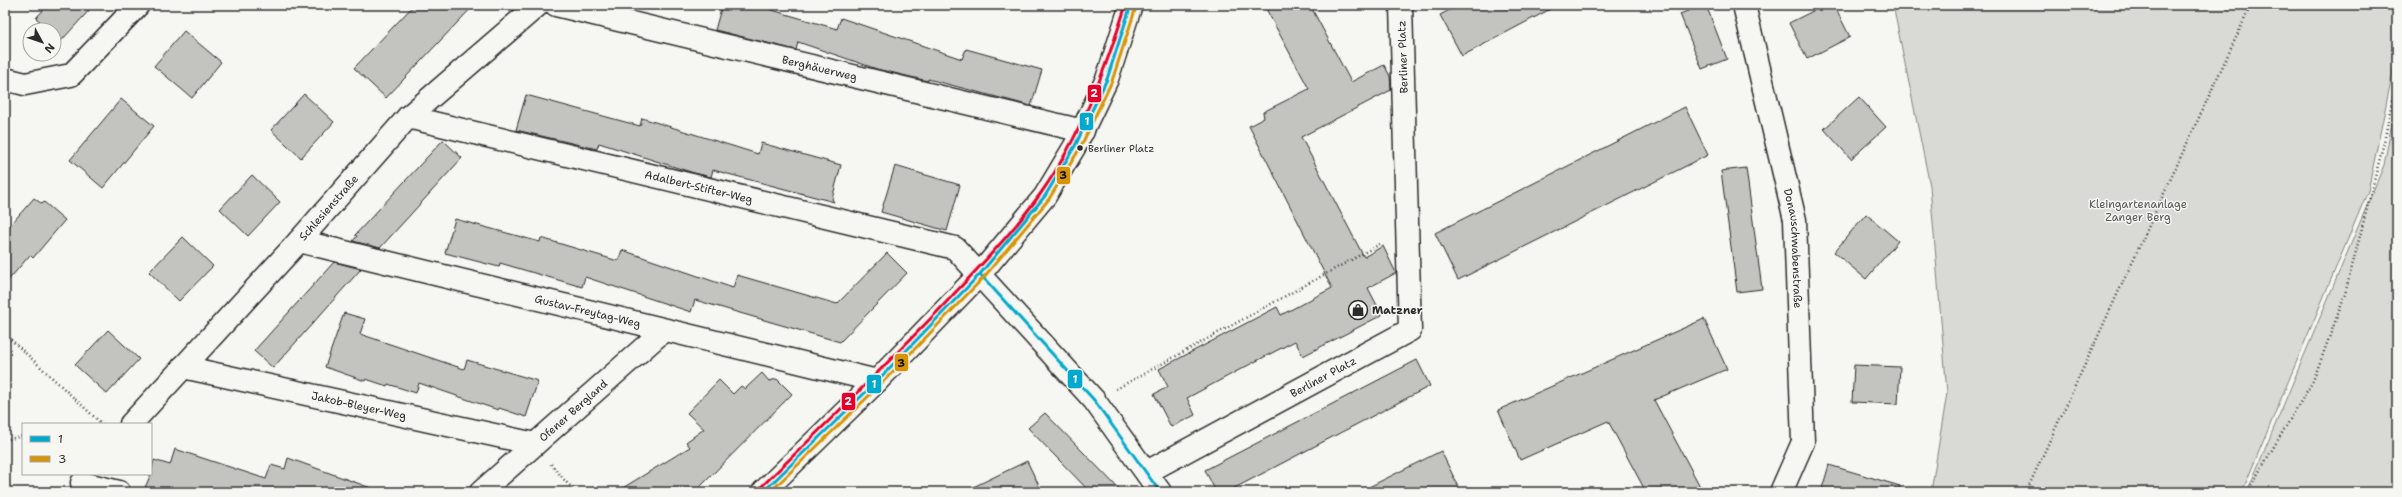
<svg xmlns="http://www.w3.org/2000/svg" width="2402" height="497" font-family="'Shantell Sans',sans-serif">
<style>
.green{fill:#d9d9d5;stroke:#828280}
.building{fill:#c3c3c0;stroke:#2b2b2b}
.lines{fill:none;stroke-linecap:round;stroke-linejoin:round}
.minor-casing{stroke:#2b2b2b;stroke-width:25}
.path{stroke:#2b2b2b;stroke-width:2.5;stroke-dasharray:1 3;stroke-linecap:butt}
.minor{stroke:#f6f6f2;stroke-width:22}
.bus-1-casing{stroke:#f6f6f2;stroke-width:6}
.bus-2-casing{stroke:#f6f6f2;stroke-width:6}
.bus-3-casing{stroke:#f6f6f2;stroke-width:6}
.bus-1{stroke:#00a9ce;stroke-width:3}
.bus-2{stroke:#d89406;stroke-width:3}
.bus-3{stroke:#e4002b;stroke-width:3}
.bus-dot{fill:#2b2b2b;stroke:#f6f6f2;stroke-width:1.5}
.labels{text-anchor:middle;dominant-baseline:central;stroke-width:3;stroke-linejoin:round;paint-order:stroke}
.bus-label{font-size:10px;fill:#2b2b2b;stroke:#f6f6f2;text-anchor:start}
.street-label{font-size:11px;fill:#2b2b2b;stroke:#f6f6f2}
.park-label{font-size:11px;fill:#565656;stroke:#f6f6f2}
.poi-label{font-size:11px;font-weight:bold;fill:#2b2b2b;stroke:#f6f6f2;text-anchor:start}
.line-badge{stroke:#f6f6f2;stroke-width:1.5}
.badge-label{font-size:11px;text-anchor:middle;font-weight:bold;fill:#fff}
.pale-badge-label{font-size:11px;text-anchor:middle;font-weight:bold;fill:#111}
</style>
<rect width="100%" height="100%" fill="#f6f6f2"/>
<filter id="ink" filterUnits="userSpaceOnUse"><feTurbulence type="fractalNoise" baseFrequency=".025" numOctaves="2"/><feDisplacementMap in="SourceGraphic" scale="8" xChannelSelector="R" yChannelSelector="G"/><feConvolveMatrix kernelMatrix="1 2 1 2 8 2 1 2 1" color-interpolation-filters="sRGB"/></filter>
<g filter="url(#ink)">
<path class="green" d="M1893 5H2397V52L2368 191 2242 492H1931L1947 393 1930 186Z
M2397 95V492H2247L2384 165Z"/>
<path class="building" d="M48 5H94L61 41 54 34V30H50L36 18Z
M414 5H474L386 98 354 68Z
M722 5H755L837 29 841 18 962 59 966 49 1042 70 1031 106 928 79V81L877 69 798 42 796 50 715 30Z
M1264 5H1310L1351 82 1384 65 1390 76 1391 90 1301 137 1364 257 1383 246 1396 273 1368 288 1382 315 1303 356 1295 341 1243 368 1187 398 1195 415 1171 427 1154 394 1168 387 1159 369 1277 307 1281 315 1332 288 1249 126 1264 118 1263 112 1309 89Z
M1459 5H1558L1462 56 1440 15Z
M1702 5H1706L1727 59 1702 69 1680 14Z
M1825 5H1834L1850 37 1807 59 1789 23Z
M184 31 221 62 192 98 154 66Z
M304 94 334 122 301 158 271 130Z
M526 95 640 126 642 118 758 154 761 143 841 165 832 199 834 202 713 170 711 177 694 173 599 143 597 149 516 130Z
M1859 97 1886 127 1851 159 1824 129Z
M121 99 154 126 103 188 70 160Z
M1685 107 1708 155 1458 280 1435 233Z
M443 140 462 158 380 248 353 241 357 236 355 235Z
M895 166 960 185 947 231 881 212Z
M1746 168 1762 289 1737 292 1721 171Z
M252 175 280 202 248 236 220 209Z
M34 198 42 204 44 202 65 220 33 258 30 255 5 284V231Z
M1866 214 1898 241 1866 279 1834 252Z
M455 219 540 242 541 238 618 261 622 250 733 288 737 275 837 304 887 253 907 273 840 342 695 300 691 312 585 277 582 287 500 263 499 267 445 253Z
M183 237 213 266 179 301 149 272Z
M334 262 361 269 273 368 254 351Z
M344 313 365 319 360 334 464 369 467 360 538 381 526 417 499 408 498 410 419 383 416 393 388 384 387 386 366 379 365 381 325 367Z
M1704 319 1727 369 1654 400 1703 492H1646L1608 421 1520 460 1498 410Z
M108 330 139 359 107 394 75 365Z
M1417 360 1430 386 1227 492H1216L1205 470Z
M1854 365 1900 367 1898 404 1852 402Z
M762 373 769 381 777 379 792 394 700 487 693 492H616L690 447 686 442 704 429 687 413 719 380 733 394 741 386 745 389Z
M1045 413 1122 492H1090L1028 428Z
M175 449 266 479 271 465 285 469 288 458 371 488 370 492H143L151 474 154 460 170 465Z
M1441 451 1461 492H1359Z
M1027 461 1042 492H963Z
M1829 465 1900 486 1899 492H1821Z"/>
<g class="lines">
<g class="minor-casing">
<g id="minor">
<path id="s1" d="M556 5 1083 131"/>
<path id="s2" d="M1744 5 1795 220 1803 442 1781 492"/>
<path d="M5 79 25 84 71 75 138 5"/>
<path id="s3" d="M408 117 955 248 1094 400 1160 492"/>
<path id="s4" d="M299 241 877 381"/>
<path id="s5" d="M183 367 535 444"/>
<path id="s6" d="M131 424 299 241 408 117 538 5"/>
<path id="s7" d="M1147 472 1410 330 1401 5"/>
<path d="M82 483 119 492"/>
<path id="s8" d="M481 492 664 330"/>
<path d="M763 492 877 381 980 274 1045 196 1075 146 1107 79 1131 5"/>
</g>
</g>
<path class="path" d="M5 334 102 424
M1116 389 1382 243
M5 440 23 436
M551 464 566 482 577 492
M2026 492 2251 5
M2247 492 2313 381 2344 298 2384 142 2397 75"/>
<use href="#minor" class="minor"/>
<g class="bus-1-casing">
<path id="bus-1" d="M980 274 1094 400 1160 492
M763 492 877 381 980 274 1045 196 1075 146 1107 79 1131 5"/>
</g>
<g class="bus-2-casing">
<path id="bus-2" d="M770 492 880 385 984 277 1049 199 1080 148 1112 81 1136 7"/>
</g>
<g class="bus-3-casing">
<path id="bus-3" d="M760 488C819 431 878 373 935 314 971 276 1010 236 1041 193 1081 136 1105 70 1126 5"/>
</g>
<use href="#bus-1" class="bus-1"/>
<use href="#bus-2" class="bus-2"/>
<use href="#bus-3" class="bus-3"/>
</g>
</g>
<defs>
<g id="shop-ring" transform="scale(1)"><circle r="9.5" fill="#f6f6f2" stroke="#2b2b2b" stroke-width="1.5"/><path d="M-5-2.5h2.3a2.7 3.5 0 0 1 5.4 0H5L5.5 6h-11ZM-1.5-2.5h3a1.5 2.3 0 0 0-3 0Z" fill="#2b2b2b"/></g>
</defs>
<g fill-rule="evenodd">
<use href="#shop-ring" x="1358" y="310"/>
</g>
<circle class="bus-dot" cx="1080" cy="148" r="3.5"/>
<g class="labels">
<g class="bus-label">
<text x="1088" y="148">Berliner Platz</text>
</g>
<g class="street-label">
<text transform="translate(1403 57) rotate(-92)">Berliner Platz</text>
<text stroke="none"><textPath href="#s1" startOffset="271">Berghäuerweg</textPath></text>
<text stroke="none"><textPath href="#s3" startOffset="299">Adalbert-Stifter-Weg</textPath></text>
<text stroke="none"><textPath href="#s6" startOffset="293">Schlesienstraße</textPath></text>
<text stroke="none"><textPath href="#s2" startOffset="249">Donauschwabenstraße</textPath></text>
<text stroke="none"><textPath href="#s4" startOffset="297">Gustav-Freytag-Weg</textPath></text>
<text stroke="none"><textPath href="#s7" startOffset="200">Berliner Platz</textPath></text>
<text stroke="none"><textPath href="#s5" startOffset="180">Jakob-Bleyer-Weg</textPath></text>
<text stroke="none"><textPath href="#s8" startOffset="123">Ofener Bergland</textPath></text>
</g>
<g class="park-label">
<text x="2138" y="204">Kleingartenanlage<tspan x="2138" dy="13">Zanger Berg</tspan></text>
</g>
<g class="poi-label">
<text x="1372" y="310">Matzner</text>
</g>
</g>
<g class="line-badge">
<rect x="1087" y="84" width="15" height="19" rx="4" fill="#e4002b"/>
<rect x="1079" y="112" width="15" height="19" rx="4" fill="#00a9ce"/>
<rect x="1056" y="166" width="15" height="19" rx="4" fill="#d89406"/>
<rect x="894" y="353" width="15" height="19" rx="4" fill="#d89406"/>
<rect x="1067" y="369" width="16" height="20" rx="4" fill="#00a9ce"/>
<rect x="866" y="374" width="16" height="20" rx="4" fill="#00a9ce"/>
<rect x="841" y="392" width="15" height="19" rx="4" fill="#e4002b"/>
</g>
<g class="badge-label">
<text x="1094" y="97">2</text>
<text x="1087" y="125">1</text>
<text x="1075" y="383">1</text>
<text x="874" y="388">1</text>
<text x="848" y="405">2</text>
</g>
<g class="pale-badge-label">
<text x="1063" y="179">3</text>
<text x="901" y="367">3</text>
</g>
<rect width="2402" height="497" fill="none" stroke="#f6f6f2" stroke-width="20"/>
<rect x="10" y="10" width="2382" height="477" fill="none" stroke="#2b2b2b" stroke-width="1.5" filter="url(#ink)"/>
<rect x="22" y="423" width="130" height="52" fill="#f6f6f2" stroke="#a5a5a2"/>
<rect x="30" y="436" width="20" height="6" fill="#00a9ce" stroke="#a5a5a2"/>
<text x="58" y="443" font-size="12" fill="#2b2b2b">1</text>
<rect x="30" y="456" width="20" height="6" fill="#d89406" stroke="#a5a5a2"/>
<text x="58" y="463" font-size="12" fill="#2b2b2b">3</text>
<g transform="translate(42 42) rotate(130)"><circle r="19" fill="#f6f6f2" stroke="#a5a5a2"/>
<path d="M0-3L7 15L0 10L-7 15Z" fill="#2b2b2b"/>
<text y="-6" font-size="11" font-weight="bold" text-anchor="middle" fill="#2b2b2b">N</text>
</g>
</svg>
